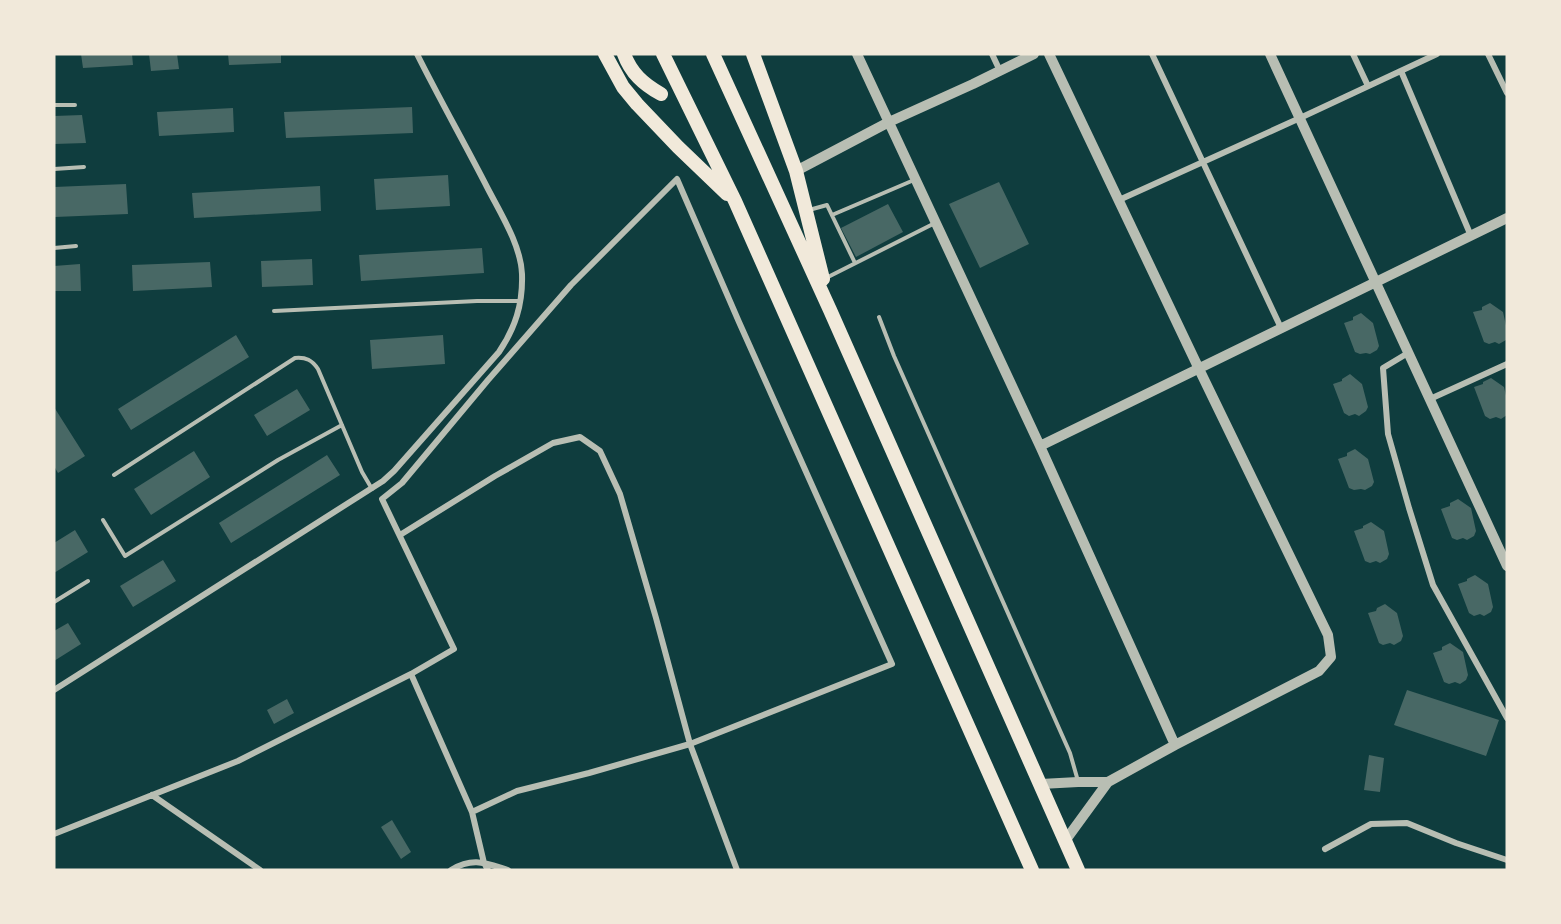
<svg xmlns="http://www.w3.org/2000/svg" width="1561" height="924" font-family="Inter,sans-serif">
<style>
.building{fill:#486865}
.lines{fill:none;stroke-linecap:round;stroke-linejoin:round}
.service{stroke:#b8beb3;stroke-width:4}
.minor{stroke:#b8beb3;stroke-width:6}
.tertiary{stroke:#b8beb3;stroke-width:10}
.trunk{stroke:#f1e9da;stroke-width:14}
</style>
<rect width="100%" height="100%" fill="#0f3d3e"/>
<path class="building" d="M81 54H132L133 65 83 68Z
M149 54H177L179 69 151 71Z
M228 54H281V63L229 65Z
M412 107 413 133 286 138 284 112Z
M233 108 234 132 159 136 157 112Z
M82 115 86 143 54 144V116Z
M448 175 450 206 376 210 374 179Z
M999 182 1029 244 980 268 949 204Z
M126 184 128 214 55 217 54 187Z
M320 186 321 211 194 218 192 193Z
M888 204 903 232 856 257 841 228Z
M482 248 484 273 361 281 359 255Z
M312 259 313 285 262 287 261 261Z
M210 262 212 287 133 291 132 265Z
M80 264 81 291H54V266Z
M1490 303 1503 312 1507 330 1506 340 1499 344 1495 342 1489 344 1484 342 1473 312 1482 310V307Z
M1361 313 1373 323 1379 346 1377 350 1370 354 1366 353 1360 354 1355 352 1344 323 1353 320V317Z
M236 335 249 357 131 430 118 409Z
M443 335 445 364 372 369 370 340Z
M1350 374 1362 384 1368 407 1366 411 1359 416 1355 414 1349 416 1344 413 1333 384 1342 381V379Z
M1491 378 1504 387 1507 400V415L1501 419 1496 417 1490 419 1485 416 1474 387 1483 384V382Z
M297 389 310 410 267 436 254 415Z
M54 407 85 456 58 473 54 466Z
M1355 449 1368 459 1374 482 1372 486 1365 490 1361 489 1354 490 1349 488 1338 459 1347 456V453Z
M194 451 210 477 151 515 134 489Z
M327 455 340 475 231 543 219 523Z
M1458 499 1471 508 1476 531 1474 536 1467 540 1463 538 1457 540 1452 538 1441 509 1450 506V503Z
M1371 522 1384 531 1389 554 1387 559 1380 563 1376 561 1370 563 1365 561 1354 531 1363 528V526Z
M75 530 88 552 54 573V543Z
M163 560 176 581 133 607 120 586Z
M1475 575 1488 584 1493 607 1491 612 1484 616 1480 614 1474 616 1469 613 1458 584 1467 581V579Z
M1385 604 1397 613 1403 636 1401 641 1394 645 1390 643 1383 645 1379 643 1368 613 1376 611 1377 608Z
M68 623 81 644 54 661V631Z
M1450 643 1463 652 1468 675 1466 680 1460 684 1455 682 1449 684 1444 682 1433 653 1442 650V647Z
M1407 690 1499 720 1486 756 1394 725Z
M287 699 294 713 274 724 267 710Z
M1369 755 1384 758 1380 792 1364 790Z
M392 820 411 852 401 859 381 827Z"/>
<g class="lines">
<path class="service" d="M54 105H75
M54 169 84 167
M809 210 827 205 855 263
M832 215 914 180
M54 248 76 246
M826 278 935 223
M274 311 477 301H520
M879 317 894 356 1070 753 1078 781
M114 475 295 358C306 357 312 360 318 369L362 472 372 489
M103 520 125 556 278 460 342 425
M54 602 88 581"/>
<path class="minor" d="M992 54 1000 71
M1152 54 1281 328
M1353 54 1368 86
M1488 54 1507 93
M1401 71 1471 236
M1119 200 1300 118 1437 54
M1408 353 1383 368 1388 434 1409 508 1433 585 1507 718
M1430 399 1507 364
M400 535 495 476 553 443 580 437 600 451 620 494 656 618 690 744 737 870
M411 674 472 812 484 863 488 870
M54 690 383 481 394 471 499 352C515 328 523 305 522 274 521 246 501 214 488 189 465 144 440 100 417 54
M152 795 260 870
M54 834 238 761 411 674 454 649 382 499 402 483 488 380 571 285 677 179 739 322 892 664 690 744 589 773 517 791 472 812
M1325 849 1371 824 1407 823 1456 843 1507 860
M451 870C473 857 485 863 508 870"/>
<path class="tertiary" d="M857 54 1040 446 1175 745
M1049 54 1199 369 1328 635 1331 657 1319 671 1175 745 1108 782 1065 841
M1270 54 1507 566
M796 171 889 122 973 84 1034 54
M1040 446 1507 218
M1041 784 1078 782H1108"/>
<path class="trunk" d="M605 54 623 87 637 104 678 147 727 194
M624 54C631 73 643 84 661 94
M663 54 735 201 1032 870
M713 54 830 310 1078 870
M753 54 796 171 823 279"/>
</g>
<rect width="1561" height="924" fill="none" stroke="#f1e9da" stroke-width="111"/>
</svg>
